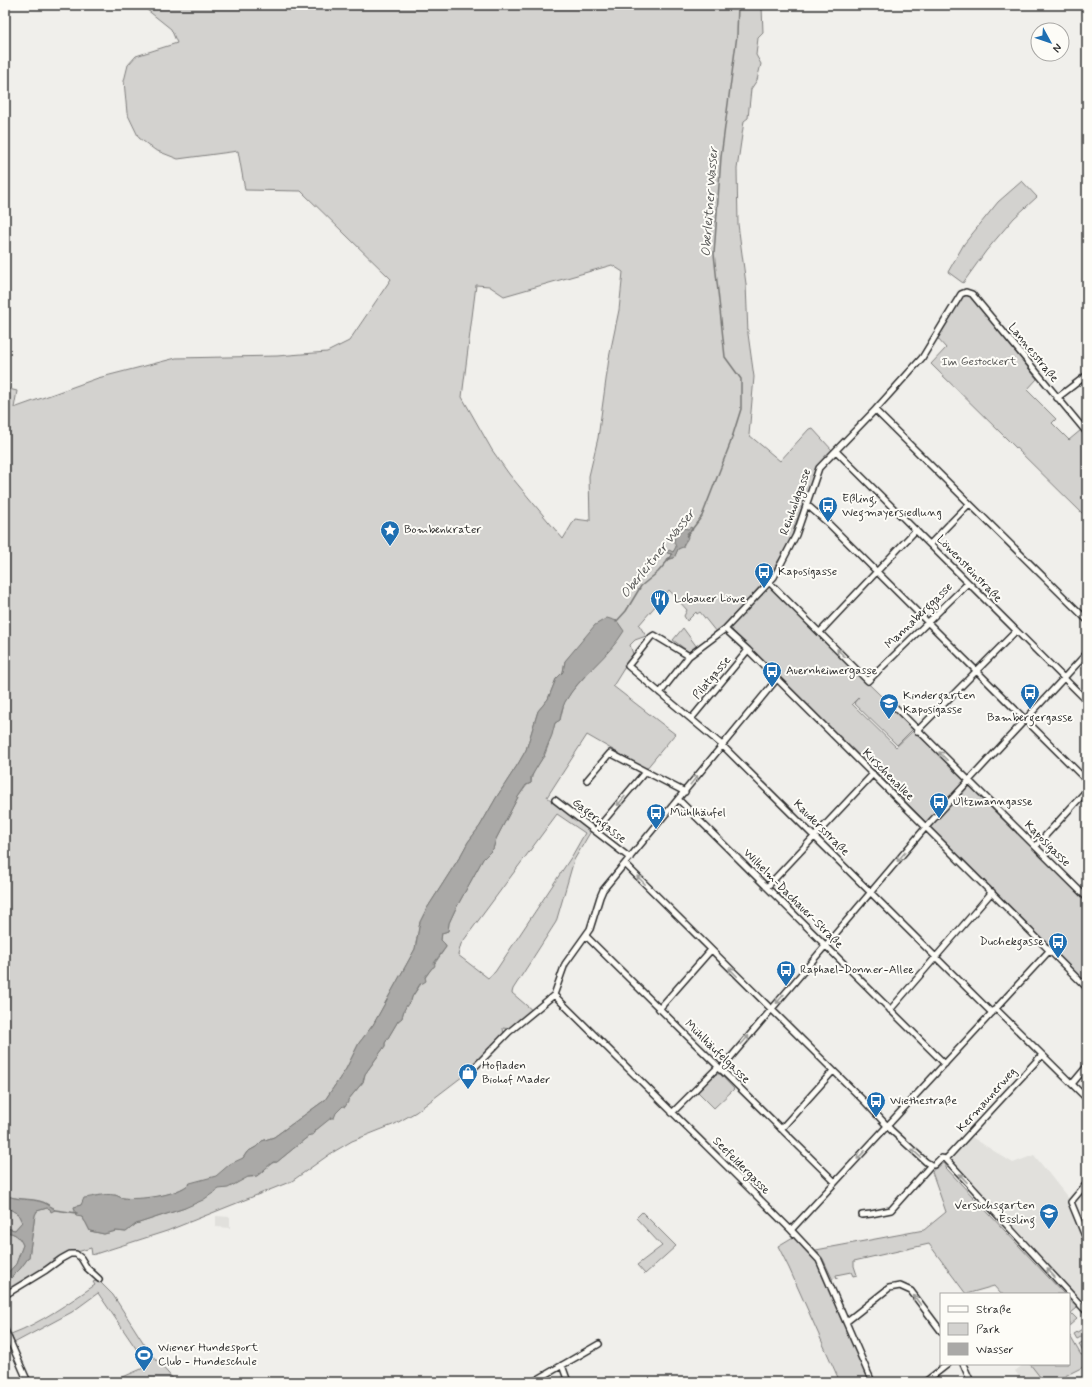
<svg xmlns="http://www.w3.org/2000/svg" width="1092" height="1387" font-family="Mynerve,sans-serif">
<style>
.built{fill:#e1e0dc}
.green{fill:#d3d2cf;stroke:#7f7e7d;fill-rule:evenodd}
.water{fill:#aaa9a7;stroke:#777775}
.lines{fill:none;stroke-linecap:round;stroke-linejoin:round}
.stream{stroke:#777775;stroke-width:1.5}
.minor-casing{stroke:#2b2b2b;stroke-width:8}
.minor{stroke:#fdfcf7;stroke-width:5}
.oneway{stroke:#9e9e9b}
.labels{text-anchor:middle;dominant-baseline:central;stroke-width:4;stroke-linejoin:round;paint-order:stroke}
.street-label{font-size:12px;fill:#2b2b2b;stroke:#fdfcf7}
.park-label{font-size:12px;fill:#555554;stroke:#fdfcf7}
.poi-label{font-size:12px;fill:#2b2b2b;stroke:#fdfcf7;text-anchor:start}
.water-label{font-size:13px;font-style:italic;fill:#575756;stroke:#fdfcf7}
</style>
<rect width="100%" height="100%" fill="#f0efeb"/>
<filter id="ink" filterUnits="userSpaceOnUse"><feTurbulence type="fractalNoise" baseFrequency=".025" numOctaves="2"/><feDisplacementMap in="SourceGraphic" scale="8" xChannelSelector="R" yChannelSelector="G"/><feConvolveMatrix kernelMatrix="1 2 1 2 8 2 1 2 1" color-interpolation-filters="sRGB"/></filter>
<g filter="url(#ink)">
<path class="built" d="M970 1136 1013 1163 1034 1155 1069 1199 1068 1201 1087 1246V1307L950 1158Z
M216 1216 230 1217V1228L216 1227Z
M1024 1364H1045L1048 1382H1023L1015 1371Z"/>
<path class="green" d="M141 5H761L762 7 763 33 758 38 756 55 761 64 757 80 751 89 748 118 744 121 737 169 738 224 746 284 748 334 754 377 749 435 780 461 809 429 812 428 832 450 818 467 795 525 791 539 768 578 722 627 716 632 700 612 697 614 696 612 687 621 684 616 687 610 669 590 639 625 646 636 635 640 630 645 633 654 613 686 675 734 646 769 587 735 547 797 591 831 574 860 556 922 513 989 512 993 533 1011 511 1029 503 1028 504 1036 467 1073 416 1112 395 1124 352 1141 330 1154 292 1181 167 1231 92 1255 91 1248 63 1256 50 1267 5 1293V1284L20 1269 29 1257 35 1215 37 1211 47 1208H54C49 1206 46 1202 40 1201 28 1198 16 1200 5 1195V388L17 391 14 408 98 378 176 358 277 356 327 352 349 341 391 279 301 191 245 190 238 151 178 159 155 150 139 138 127 113 124 81 128 65 136 56 177 43 171 29ZM612 265 623 272 619 310 609 358 598 438 589 476 590 521 575 519 563 539 509 474 492 450 462 397 476 285 489 286 504 296ZM688 529 689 530 684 542 678 549 674 558 668 560 667 558 671 557 672 554 668 553 673 552ZM580 645 602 657 572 691 564 703 560 720 555 723C552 733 549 744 545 754 540 763 531 772 531 783L527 785 518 797 496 839 493 849 483 859 455 910 449 923 448 931 442 933 441 940 445 944 446 947 412 997 411 1001C406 1005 403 1011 402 1018L398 1021 385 1043V1046L365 1074 363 1082 343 1106 316 1130 315 1133 310 1135 277 1162C266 1162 262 1179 248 1177L243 1158 247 1152 256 1147 262 1141 274 1137 325 1100 346 1069 359 1043 373 1025 415 949 420 922 426 910 461 855 468 842 480 826 496 798 518 764 526 750 538 711 548 699 556 679 563 672 565 661ZM557 814 585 833 572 856 495 972 488 978 458 955 461 944ZM190 1183 185 1208 136 1224 126 1232 116 1231 104 1234 90 1231 86 1223 74 1207 115 1195C129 1204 178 1196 190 1183Z
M1022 181 1037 197 1014 218 986 251 963 283 948 272 964 244 998 202Z
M970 295 1037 379 1027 390 1056 419 1052 423 1069 440 1081 430 1087 437V518L931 364 946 348 937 338 962 296Z
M768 586 914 728 897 745 854 703 859 697 852 704 896 747 914 730 966 781 927 823 732 630 731 626Z
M683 628 697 647 689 652 673 640Z
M968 787H973L1087 903V984L932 829 931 826Z
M715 1074H720L734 1089 714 1108 698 1092Z
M942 1163 946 1164V1168L1064 1294H1001L994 1286 966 1294 929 1244 854 1261V1266L857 1275 853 1276 851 1272 836 1275 837 1279 836 1277 833 1280 823 1259 816 1250 924 1230 946 1212 932 1172C934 1167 940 1168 942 1163Z
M5 1206 18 1214 22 1222 15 1230 5 1228Z
M642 1212 676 1246 645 1274 637 1265 662 1246 636 1218Z
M5 1232C15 1233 19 1236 23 1245L16 1264 5 1276Z
M793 1237 816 1260 834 1301 869 1382H840L789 1268 778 1246Z
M98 1280 113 1295 150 1353 176 1382H125L123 1377 148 1366 98 1293 72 1312 14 1343 11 1334C41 1323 68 1303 95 1285L93 1282Z
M1069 1299 1077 1308 1071 1313 1077 1319 1069 1326Z
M1084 1328 1087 1334 1077 1339 1074 1334Z
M1070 1336 1081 1355 1087 1353V1365L1061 1378 1063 1382H1044L1030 1364H1069V1337Z
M1087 1339V1350L1083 1352 1079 1344Z"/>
<path class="water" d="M691 527 693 530 688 532 686 536 688 537C687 541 684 542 683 547L678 549 674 558 666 559 671 557 672 554 667 553 669 550 673 552 676 547 674 542 675 533 680 531 684 528 688 529Z
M607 618 617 621 624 631C608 658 580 675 565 702 562 708 561 714 560 720L555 723 552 735 544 754 545 757H543L531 777V783L526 785 518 797 496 839 493 849 483 859 455 910 449 923 448 931 442 933 441 940 445 944 446 947 434 963 435 965 434 967 432 968 425 977 426 981 423 983 420 984 412 997 411 1001C406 1005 403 1011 402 1018L398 1021 385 1043V1046L365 1074 363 1082 348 1100V1102L345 1107 343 1106 336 1113 334 1118H331L316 1130 313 1135H310L277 1162H273L257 1176 248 1177 228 1188 219 1189 203 1200 185 1208 136 1224 126 1232 116 1231 104 1234 90 1231 86 1223 82 1217 76 1216 74 1207 81 1205 84 1198C93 1197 105 1193 114 1195 117 1195 119 1197 122 1198 139 1200 178 1196 190 1183L216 1176 230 1164 243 1158 247 1152 256 1147 262 1141 274 1137 325 1100 346 1069 359 1043 373 1025 415 949 420 922 426 910 461 855 468 842 480 826 496 798 518 764 526 750 538 711 548 699 556 679 563 672 565 661 595 625Z
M5 1195C23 1203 39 1195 55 1210L51 1212 50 1209 47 1208 37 1211 35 1215 29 1257 20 1269 5 1284V1276L16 1264 23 1245C19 1236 15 1233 5 1232V1228L15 1230 22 1222 18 1214 5 1206Z"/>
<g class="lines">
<path class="stream" d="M687 536 702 516 730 444 741 409V379L725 357 714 254 721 157 737 35 738 5
M616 622 626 611 641 586 658 572 670 558
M55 1210 77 1213"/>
<g class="minor-casing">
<path id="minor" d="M1057 398 1087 375
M875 410 1087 620
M836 451 1087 701
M806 504 828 523 1087 781
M930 544 969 504
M769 582 868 681 968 583
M725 629 748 650 1087 988
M820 632 916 530
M689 656 654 635 651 637 628 666 722 745 992 1013
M660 693 689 656 725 629 774 577 796 535 819 468 875 410 922 358 961 294 966 292 972 294 1087 433
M890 702 1087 898
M691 719 748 650
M917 731 1016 631
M587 780 610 753 685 792
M678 799 945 1064
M555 800 630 858
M596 830 645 772
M1036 846 1087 790
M625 864 866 1103 891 1130 926 1162 931 1165H934L941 1158 946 1159 1087 1312
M767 887 873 774
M586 936 835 1182
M554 995 791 1230 819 1260 872 1382
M659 1009 711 950
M996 1009 1087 1099
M890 1010 992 892
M720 1070 926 827 1087 653
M468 1074 509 1032 554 995 565 964 590 929 600 897 603 890 777 679
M1072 1084 1087 1066
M672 1113 717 1068
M781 1129 833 1071
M946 1159 1042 1055
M1087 1183 1071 1202 1087 1241
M862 1215 871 1214 891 1210 931 1165
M791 1230 1050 950
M5 1295 46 1270 61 1259 70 1254H76L81 1258 87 1268 99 1279
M846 1322 889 1288 900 1286 911 1291 941 1331
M5 1330 28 1382
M963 1364 971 1382
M562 1365 568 1382
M533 1382 599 1344
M925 1382 948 1364"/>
</g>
<use href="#minor" class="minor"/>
</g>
<defs><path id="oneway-shaft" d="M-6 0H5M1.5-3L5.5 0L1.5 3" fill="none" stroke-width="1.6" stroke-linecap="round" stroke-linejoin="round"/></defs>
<g class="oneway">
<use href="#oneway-shaft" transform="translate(841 653) rotate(-135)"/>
<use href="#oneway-shaft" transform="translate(943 756) rotate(-135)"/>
<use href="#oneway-shaft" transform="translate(694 780) rotate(-51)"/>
<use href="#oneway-shaft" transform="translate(621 801) rotate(130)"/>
<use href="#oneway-shaft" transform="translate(901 857) rotate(130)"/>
<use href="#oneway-shaft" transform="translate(641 880) rotate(-135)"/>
<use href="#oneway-shaft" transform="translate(733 972) rotate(-135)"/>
<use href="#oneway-shaft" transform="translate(780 999) rotate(131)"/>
<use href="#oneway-shaft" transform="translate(745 1040) rotate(-50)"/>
<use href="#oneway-shaft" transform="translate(916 1153) rotate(-137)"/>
<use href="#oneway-shaft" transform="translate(861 1155) rotate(133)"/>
<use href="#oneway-shaft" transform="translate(963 1178) rotate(-133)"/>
<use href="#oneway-shaft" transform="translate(1051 1273) rotate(-133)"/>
<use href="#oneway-shaft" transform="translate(917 1300) rotate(-127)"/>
</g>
</g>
<defs>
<g id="bus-pin" transform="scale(1)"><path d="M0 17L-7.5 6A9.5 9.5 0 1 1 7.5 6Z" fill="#1f6fb2" stroke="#fdfcf7"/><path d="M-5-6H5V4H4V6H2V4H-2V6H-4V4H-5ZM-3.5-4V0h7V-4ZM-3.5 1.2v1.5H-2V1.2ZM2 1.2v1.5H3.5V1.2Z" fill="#fff"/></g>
<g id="sight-pin" transform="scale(1)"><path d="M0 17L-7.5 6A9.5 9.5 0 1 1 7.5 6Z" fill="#1f6fb2" stroke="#fdfcf7"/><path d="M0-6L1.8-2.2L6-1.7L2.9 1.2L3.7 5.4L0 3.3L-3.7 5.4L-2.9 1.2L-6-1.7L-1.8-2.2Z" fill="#fff"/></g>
<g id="restaurant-pin" transform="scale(1)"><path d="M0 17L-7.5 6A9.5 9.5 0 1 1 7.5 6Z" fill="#1f6fb2" stroke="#fdfcf7"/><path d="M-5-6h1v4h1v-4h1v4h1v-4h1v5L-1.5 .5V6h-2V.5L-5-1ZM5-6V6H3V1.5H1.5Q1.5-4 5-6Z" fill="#fff"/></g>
<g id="school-pin" transform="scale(1)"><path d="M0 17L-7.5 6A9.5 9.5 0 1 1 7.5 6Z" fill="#1f6fb2" stroke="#fdfcf7"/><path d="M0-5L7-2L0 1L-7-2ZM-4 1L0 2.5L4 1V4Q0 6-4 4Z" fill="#fff"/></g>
<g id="shop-pin" transform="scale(1)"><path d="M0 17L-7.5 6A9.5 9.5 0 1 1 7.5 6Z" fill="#1f6fb2" stroke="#fdfcf7"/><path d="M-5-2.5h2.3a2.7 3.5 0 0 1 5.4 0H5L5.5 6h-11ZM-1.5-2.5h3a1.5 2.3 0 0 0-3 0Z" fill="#fff"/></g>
<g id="university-pin" transform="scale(1)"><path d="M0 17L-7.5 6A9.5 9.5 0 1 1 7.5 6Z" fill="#1f6fb2" stroke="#fdfcf7"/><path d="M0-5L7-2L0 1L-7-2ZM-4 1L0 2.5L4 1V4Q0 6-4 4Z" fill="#fff"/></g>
<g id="stadium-pin" transform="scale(1)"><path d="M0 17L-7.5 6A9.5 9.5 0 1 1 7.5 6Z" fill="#1f6fb2" stroke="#fdfcf7"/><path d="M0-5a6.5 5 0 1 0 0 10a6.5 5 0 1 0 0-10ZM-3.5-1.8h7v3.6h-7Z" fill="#fff"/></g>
</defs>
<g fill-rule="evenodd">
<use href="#bus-pin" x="828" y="506"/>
<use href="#sight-pin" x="390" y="530"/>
<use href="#bus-pin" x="764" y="572"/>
<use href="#restaurant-pin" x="660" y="599"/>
<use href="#bus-pin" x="772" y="671"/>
<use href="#bus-pin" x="1030" y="693"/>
<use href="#school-pin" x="889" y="703"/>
<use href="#bus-pin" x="939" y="802"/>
<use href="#bus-pin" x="656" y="813"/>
<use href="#bus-pin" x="1058" y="942"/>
<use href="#bus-pin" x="786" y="970"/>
<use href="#shop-pin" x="468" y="1073"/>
<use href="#bus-pin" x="876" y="1101"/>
<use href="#university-pin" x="1049" y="1213"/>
<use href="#stadium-pin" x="144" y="1355"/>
</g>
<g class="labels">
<g class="street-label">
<text transform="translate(1033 353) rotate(51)">Lannesstraße</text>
<text transform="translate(796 502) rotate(-70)">Reinholdgasse</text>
<text transform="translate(969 569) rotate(46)">Löwensteinstraße</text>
<text transform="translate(919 616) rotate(-44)">Mannaberggasse</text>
<text transform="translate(712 678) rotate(-50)">Pilatgasse</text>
<text transform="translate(888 775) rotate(45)">Kirschenallee</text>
<text transform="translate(599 821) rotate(38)">Gagerngasse</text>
<text transform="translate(821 828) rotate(45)">Kaudersstraße</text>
<text transform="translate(1047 844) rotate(45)">Kaposigasse</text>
<text transform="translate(793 899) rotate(45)">Wilhelm-Dachauer-Straße</text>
<text transform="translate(717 1052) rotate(44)">Mühlhäufelgasse</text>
<text transform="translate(987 1100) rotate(-48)">Kermaunerweg</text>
<text transform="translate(741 1166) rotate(45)">Seefeldergasse</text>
</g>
<g class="park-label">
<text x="979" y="362">Im Gestockert</text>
</g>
<g class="poi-label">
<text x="842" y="499">Eßling,<tspan x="842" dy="14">Wegmayersiedlung</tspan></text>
<text x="404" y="530">Bombenkrater</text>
<text x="778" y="572">Kaposigasse</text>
<text x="674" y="599">Lobauer Löwe</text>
<text x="786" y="671">Auernheimergasse</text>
<text x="903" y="696">Kindergarten<tspan x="903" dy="14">Kaposigasse</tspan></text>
<text x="1030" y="718" text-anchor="middle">Bambergergasse</text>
<text x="953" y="802">Ultzmanngasse</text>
<text x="670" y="813">Mühlhäufel</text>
<text x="1044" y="942" text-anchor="end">Duchekgasse</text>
<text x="800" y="970">Raphael-Donner-Allee</text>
<text x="482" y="1066">Hofladen<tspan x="482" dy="14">Biohof Mader</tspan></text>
<text x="890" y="1101">Wiethestraße</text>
<text x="1035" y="1206" text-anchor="end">Versuchsgarten<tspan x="1035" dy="14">Essling</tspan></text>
<text x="158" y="1348">Wiener Hundesport<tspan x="158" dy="14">Club - Hundeschule</tspan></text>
</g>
<g class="water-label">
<text transform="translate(710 202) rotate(-86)">Oberleitner Wasser</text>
<text transform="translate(658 554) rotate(-51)">Oberleitner Wasser</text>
</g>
</g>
<rect width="1092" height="1387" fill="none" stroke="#fdfcf7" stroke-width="20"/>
<rect x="10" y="10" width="1072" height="1367" fill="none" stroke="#2b2b2b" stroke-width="1.5" filter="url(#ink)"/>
<rect x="940" y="1293" width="130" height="72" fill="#fdfcf7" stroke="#a9a8a5"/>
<rect x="948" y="1306" width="20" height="6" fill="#fdfcf7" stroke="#a9a8a5"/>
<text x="976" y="1313" font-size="12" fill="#2b2b2b">Straße</text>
<rect x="948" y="1323" width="20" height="12" fill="#d3d2cf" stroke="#a9a8a5"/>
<text x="976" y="1333" font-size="12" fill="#2b2b2b">Park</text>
<rect x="948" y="1343" width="20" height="12" fill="#aaa9a7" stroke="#a9a8a5"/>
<text x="976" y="1353" font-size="12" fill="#2b2b2b">Wasser</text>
<g transform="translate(1050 42) rotate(130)"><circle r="19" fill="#fdfcf7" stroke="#a9a8a5"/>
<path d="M0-3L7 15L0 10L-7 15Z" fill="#1f6fb2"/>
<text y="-6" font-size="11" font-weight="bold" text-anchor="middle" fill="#2b2b2b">N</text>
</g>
</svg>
